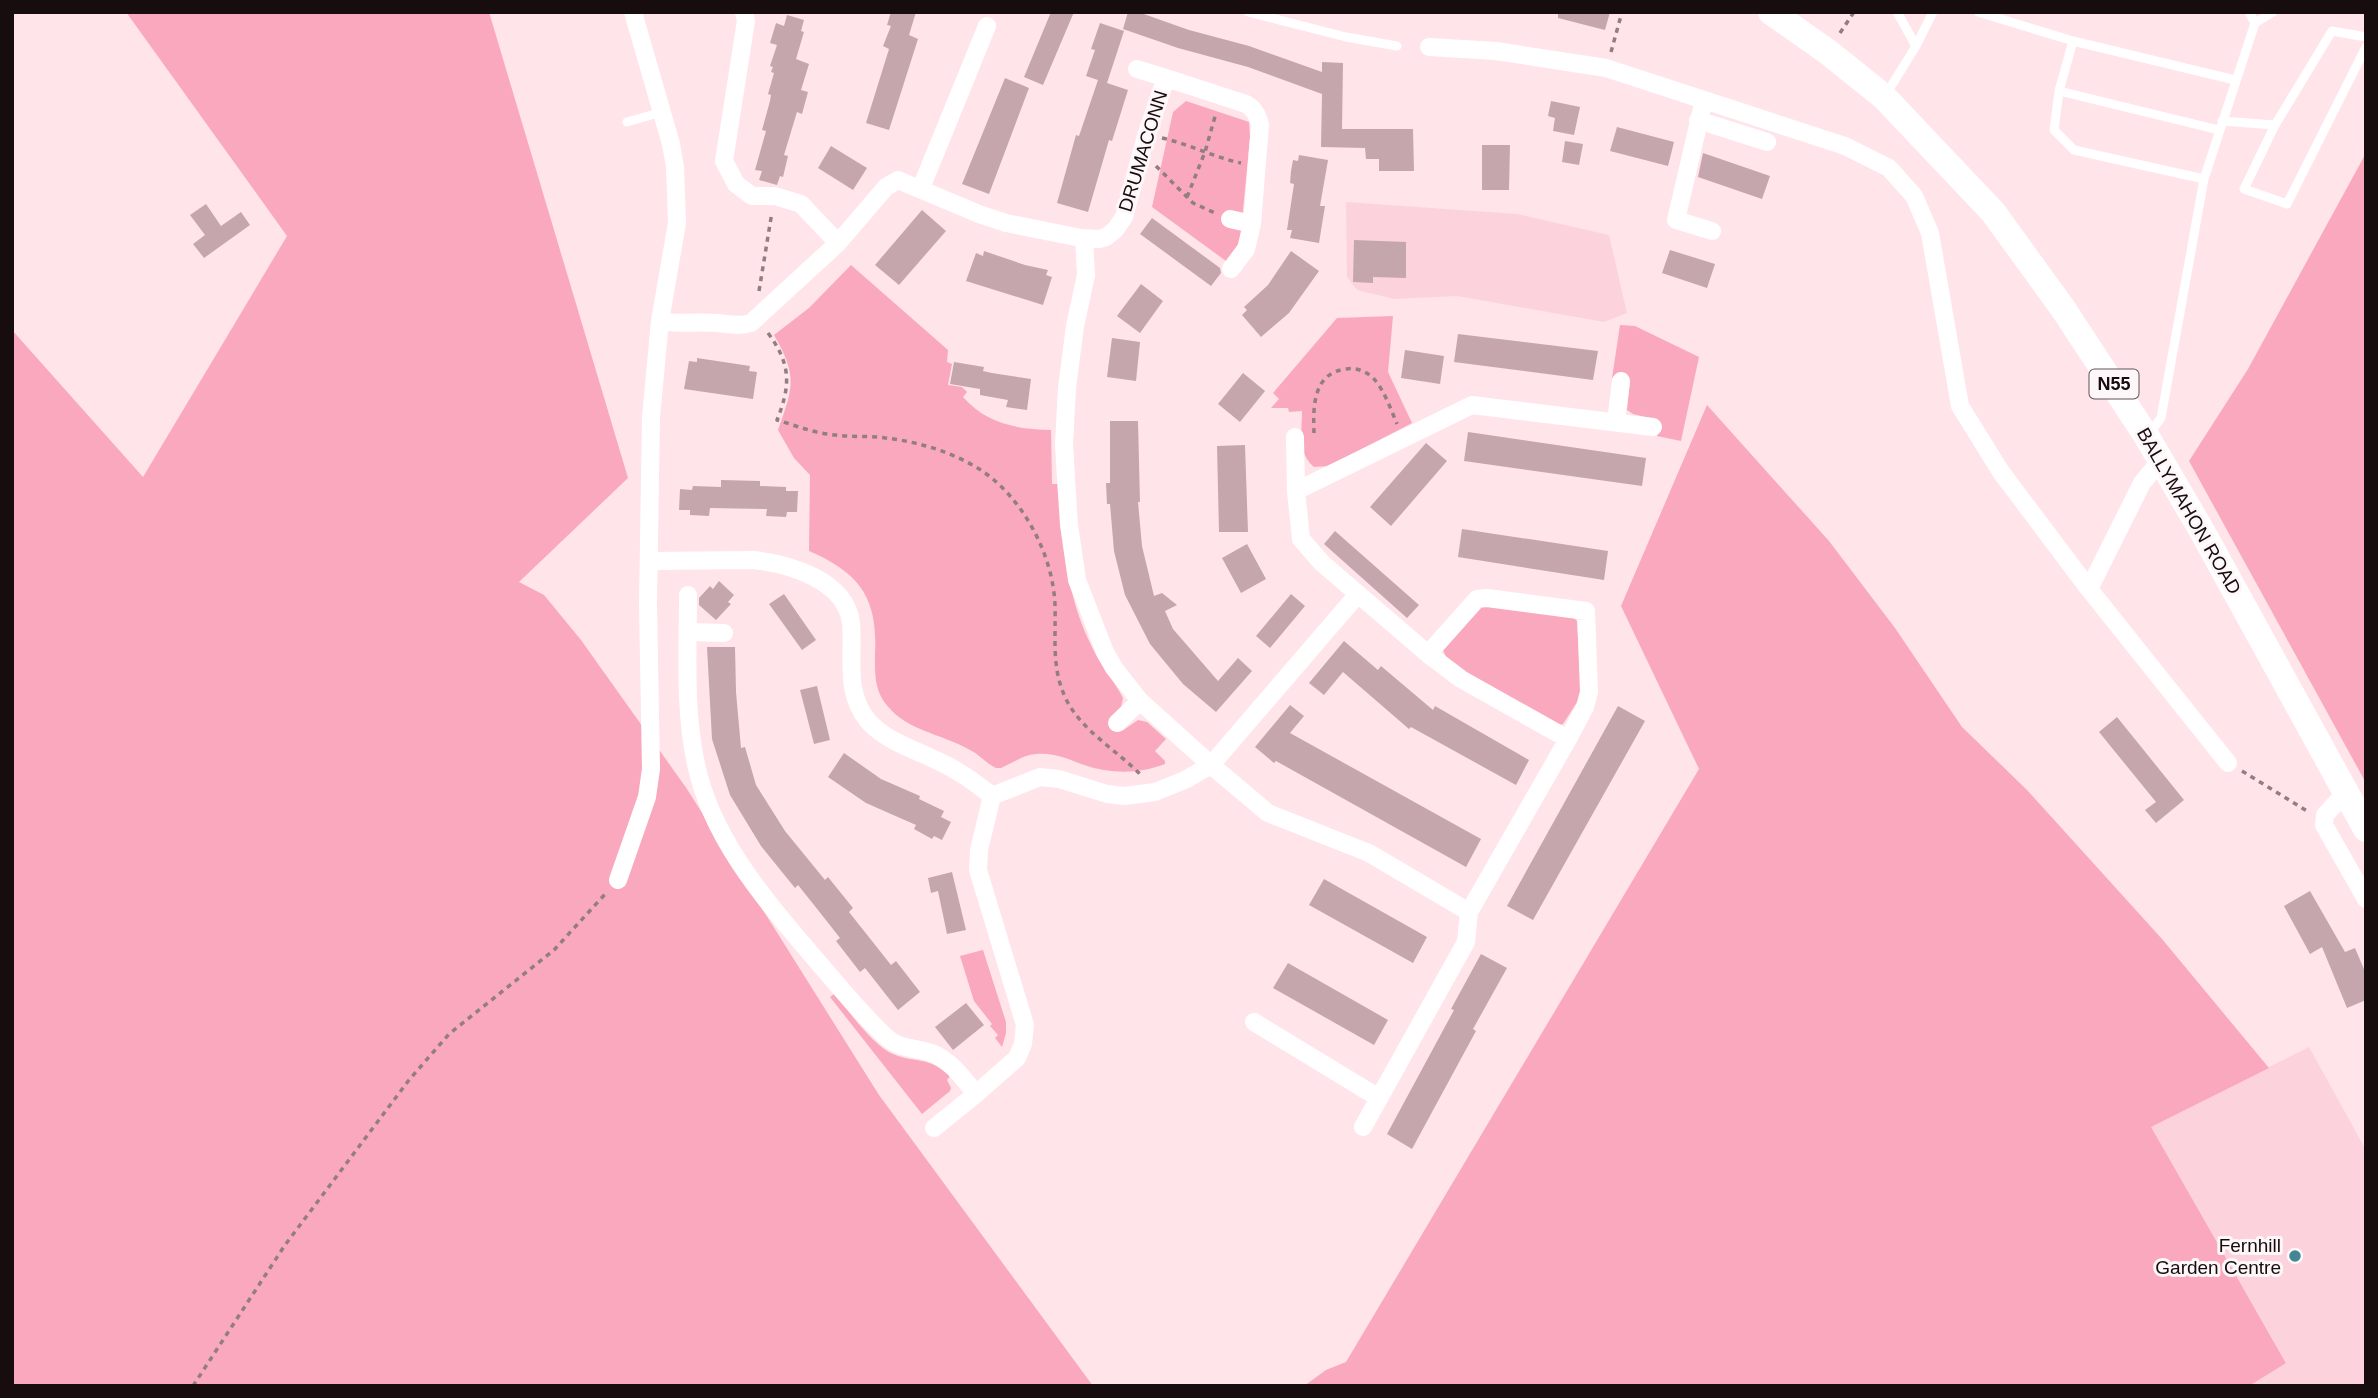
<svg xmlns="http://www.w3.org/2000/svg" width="2378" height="1398" font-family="Arial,sans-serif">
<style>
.built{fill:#fcd3dd}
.green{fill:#faa8bd}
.building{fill:#c5a6ad}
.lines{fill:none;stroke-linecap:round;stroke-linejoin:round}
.path{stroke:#917e82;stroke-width:3.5;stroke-dasharray:5 5;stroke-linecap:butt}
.lane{stroke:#fff;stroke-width:9}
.street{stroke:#fff;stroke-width:18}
.primary{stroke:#fff;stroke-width:26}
.poi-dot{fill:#428694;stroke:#fef7f9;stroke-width:2.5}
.labels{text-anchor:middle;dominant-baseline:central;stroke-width:6;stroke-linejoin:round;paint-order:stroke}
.shield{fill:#fef7f9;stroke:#5c5355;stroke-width:2}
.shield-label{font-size:18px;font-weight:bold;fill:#170d0f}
.street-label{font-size:19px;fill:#170d0f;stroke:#fef7f9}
.poi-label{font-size:19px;fill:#170d0f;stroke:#fef7f9;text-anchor:end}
</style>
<rect width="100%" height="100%" fill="#ffe4ea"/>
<path class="built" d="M1346 202 1517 214 1609 235 1627 313 1604 322 1457 296 1394 299 1357 290 1347 277Z
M2309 1047 2366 1150V1386H2249L2286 1362 2150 1127Z"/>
<path class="green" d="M126 12H489L628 478 519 582 544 595 581 640 687 789 879 1095 1093 1386H12V330L143 477 287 236Z
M1186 101 1249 122 1250 137 1240 242 1226 261 1152 207 1173 112Z
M2366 153V783L2189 461 2248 369Z
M851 265 948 350 947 362 952 364 948 385 962 387 967 392 963 397C987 424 1016 429 1051 430L1052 484H1058C1062 540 1066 595 1092 647 1100 665 1114 680 1123 698L1121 707 1111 717 1122 731 1138 720 1147 722 1166 739 1155 751 1165 761V764C1139 774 1111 774 1084 765 1068 759 1054 752 1036 754 1022 755 1013 763 1001 768H996C987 764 980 755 970 750 941 733 903 731 883 700 874 685 875 671 875 654 878 598 860 573 809 551L810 475 794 458 778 430C793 388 798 376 774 335L809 308Z
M1393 316 1388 372 1412 423 1329 466 1314 467C1297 453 1302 431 1302 411L1289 412 1288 408H1271L1279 399 1273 393 1337 318Z
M1620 325 1635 326 1699 357 1681 441 1657 436 1658 420 1633 414 1627 410 1630 381 1612 378Z
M1707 405 1829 541 1895 628 1962 727 2027 790 2162 939 2269 1068 2151 1127 2286 1363 2249 1386H1304L1326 1370 1346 1362 1699 769 1621 606Z
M1486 606 1574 618 1577 621 1581 696 1563 724 1560 725 1458 668 1447 659 1443 650 1481 607Z
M983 950 1006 1022V1033L1002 1047 995 1038 998 1035 990 1026 992 1024 974 1001 960 956Z
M834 994C849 1011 873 1046 893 1054 917 1064 926 1055 950 1076L947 1080 951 1088 950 1091 922 1114 830 997Z"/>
<path class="building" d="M891 12H916L909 35 918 39 889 130 866 123 889 49 883 46 891 26 887 25Z
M1051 12H1074L1043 85 1024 77Z
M1128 12H1138L1189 30 1249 46 1322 72V62L1343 63 1342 129H1413L1414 171H1379V159H1366L1365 148 1321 147 1322 94 1248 67 1178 48 1123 29Z
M1558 12H1610L1605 30 1558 18Z
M787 15 804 20 801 31 804 32 796 59 809 64 801 90 808 92 802 114 797 112 784 155 788 156 783 177 780 176 777 185 759 180 762 171 755 170 766 131 762 130 770 101 771 95 768 94 774 73 771 72 773 67 770 66 777 45 770 43 776 23 784 26Z
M1100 23 1124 31 1107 83 1128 90 1112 141 1109 140 1088 212 1057 203 1076 135 1079 136 1098 80 1086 76 1095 50 1091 49Z
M1005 78 1029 88 989 194 962 184Z
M1551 101 1580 107 1574 135 1553 131 1555 118 1548 116Z
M1617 127 1674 142 1668 166 1610 151Z
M1565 141 1583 144 1579 165 1562 162Z
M1482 145H1510L1509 190H1482Z
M831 146 867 168 853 190 818 168Z
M1703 153 1770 176 1762 199 1698 177Z
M1299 155 1328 160 1320 206H1325L1319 243 1290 238 1292 230H1287L1294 184 1290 183 1291 171 1293 160 1298 161Z
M206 204 221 226 241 212 250 225 204 258 193 244 205 235 190 215Z
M922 210 946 231 899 285 875 265Z
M1152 218 1220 268 1221 273 1211 286 1140 234Z
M1354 240 1406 242V278L1373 277V283L1353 282Z
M1670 250 1715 264 1707 288 1662 273Z
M984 251 1025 265 1048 270 1046 275 1052 277 1043 305 966 281 976 253 983 256Z
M1291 251 1319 271 1289 313 1261 337 1242 315 1247 310 1244 307 1268 285Z
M1141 284 1163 301 1140 333 1117 316Z
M1458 334 1598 351 1593 380 1454 362Z
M1112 338 1140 342 1136 381 1107 377Z
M1405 350 1444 356 1440 384 1401 378Z
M697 358 750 366 749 371 757 372 753 399 684 389 689 361 697 362Z
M954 362 984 367 983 371 992 373 1031 379 1027 410 1006 407 1008 400 980 395V389L950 384Z
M1243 373 1265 391 1240 422 1218 404Z
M1110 421H1138L1140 502H1138L1142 546 1154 596 1162 593 1177 605 1165 611 1173 629 1218 681 1238 658 1252 671 1216 712 1183 684 1150 644 1125 595 1114 551 1110 504H1107L1106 483H1110Z
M1468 432 1646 458 1642 486 1464 461Z
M1426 443 1447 461 1391 526 1370 507Z
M1245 445 1248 532H1219L1217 446Z
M721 480 760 481V486L786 487V491H798L797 512H787L786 517 766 516 767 509 710 508 709 516 690 515V510H679L680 489 692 490 693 486 721 487Z
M1462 529 1608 551 1604 580 1458 557Z
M1335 531 1419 605 1407 618 1324 544Z
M1247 544 1266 579 1241 593 1222 558Z
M719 581 734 595 728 602 731 604 716 620 699 605V598L710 586 713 589Z
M784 594 816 640 802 650 769 604Z
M1291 594 1305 606 1270 648 1256 636Z
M1344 641 1378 670 1381 666 1433 710 1435 706 1529 760 1516 785 1411 727 1409 729 1343 672 1324 695 1309 683Z
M707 647H735L736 692 741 748 745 747 756 785 785 831 825 880 828 877 853 908 849 912 891 965 896 961 920 992 898 1010 865 968 860 972 836 941 840 938 818 910 798 885 795 888 782 872 761 846 730 795 712 739Z
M817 686 830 740 814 744 800 690Z
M1290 705 1304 716 1290 733 1481 839 1466 867 1276 761 1274 763 1255 747Z
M1618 706 1645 721 1533 920 1507 906Z
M2117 717 2184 800 2156 823 2145 810 2156 802 2099 732Z
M844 753 881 779 920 796 919 799 944 811 941 817 951 822 942 840 934 836 932 839 914 829 916 825 866 803 828 777Z
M952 872 966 930 947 934 938 891 931 893 928 878Z
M1324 879 1427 937 1413 963 1309 905Z
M2310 891 2345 952 2355 948 2366 974V1000L2347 1008 2322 947 2310 954 2284 906Z
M1481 954 1507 968 1473 1029 1476 1031 1412 1149 1387 1134 1454 1010 1451 1009Z
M1288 963 1388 1020 1374 1045 1273 988Z
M966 1003 984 1025 953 1050 935 1027Z"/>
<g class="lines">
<path class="path" d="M1840 33 1854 12
M1611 52 1622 12
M1162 138C1189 144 1213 157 1241 163
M1156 166 1193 203 1215 213
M1187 197 1205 152 1216 113
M759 291 772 212
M768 333C791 364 791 385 777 420 794 425 811 432 828 434 844 437 860 436 876 437 911 440 945 449 976 467 1021 494 1053 553 1055 605 1056 638 1051 668 1066 699 1081 730 1116 750 1140 774
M1314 433C1313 406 1313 373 1346 369 1357 367 1368 372 1375 380 1385 392 1391 410 1397 424
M2242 771 2307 811
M193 1386 285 1245 409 1080 449 1034 554 950 607 892"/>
<path class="lane" d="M1248 12 1346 37 1397 46
M1897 12 1916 46
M1978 12 2073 41
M2255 23 2273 12
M2366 37 2332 31 2275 125 2244 189 2287 204 2366 47
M2059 91 2219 130
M1885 96 1916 46 1933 12
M2222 121 2275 125
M627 122 662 112
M2204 179 2074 150 2054 130 2059 91 2073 41 2235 80
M2149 434 2161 418 2204 179 2255 23 2249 12"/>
<path class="street" d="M744 12 746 21 724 161 736 184 752 196H775L801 204 838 243
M1429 47 1496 51 1606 68 1845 146 1889 168 1914 196 1930 233 1960 406 2001 472 2089 589 2142 483 2161 460
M1137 69 1166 78
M1704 100 1676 220 1712 231
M1698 120 1767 142
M921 188 987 26
M1230 219 1252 224
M1084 238 1086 275 1075 326 1067 388 1064 444 1066 479 1069 525 1077 580 1105 652 1114 668 1140 701 1211 765 1268 813 1369 853 1469 912 1568 739
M660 321C680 325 696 321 717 323 729 324 739 327 751 323L838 243 886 187 898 180 979 214 1006 223 1081 238 1099 239 1106 237 1115 230 1124 217 1146 136 1166 78 1246 104C1254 108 1258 116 1260 125L1252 224 1246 249 1231 269
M1616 421 1621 381
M1295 437 1296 491
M649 561 753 560C789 564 846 580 851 623 854 657 844 692 868 721 887 742 914 749 938 761 958 770 975 782 992 796L979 850 978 870 1025 1025 1023 1044 1017 1058 976 1094C963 1078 952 1062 934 1054 916 1047 899 1050 885 1036 860 1013 839 986 817 961 768 903 712 841 696 764 684 709 688 651 688 595
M2089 589 2228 763
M1358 594 1428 654 1477 599 1487 598 1586 611 1589 692 1585 707 1568 739 1461 679 1428 654
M688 632 724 633
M1117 723 1140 701
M2346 792 2325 815 2324 825 2366 899
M992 796 1040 777 1059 779 1107 794 1124 796 1155 792 1185 780 1211 765 1358 594 1322 563 1301 539 1296 491 1472 405 1653 427
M618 880 647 797 651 769 648 604 651 417 660 321 677 223 675 167 671 144 633 12
M1254 1022 1379 1098
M1363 1127 1466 942 1469 912
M934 1128 976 1094"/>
<path class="primary" d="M1771 12 1828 52 1884 97 1993 212 2064 310 2147 437 2202 531 2366 829"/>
</g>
<circle class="poi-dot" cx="2295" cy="1256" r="7"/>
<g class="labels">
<rect class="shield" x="2089.5" y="369.5" width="49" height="29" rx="5"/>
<g class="shield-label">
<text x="2114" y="384">N55</text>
</g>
<g class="street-label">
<text transform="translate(1143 151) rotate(-73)">DRUMACONN</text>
<text transform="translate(2189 511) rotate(60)">BALLYMAHON ROAD</text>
</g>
<g class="poi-label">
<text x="2281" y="1245">Fernhill<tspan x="2281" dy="22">Garden Centre</tspan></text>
</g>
</g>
<rect width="2378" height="1398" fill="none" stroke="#170d0f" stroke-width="28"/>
</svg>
